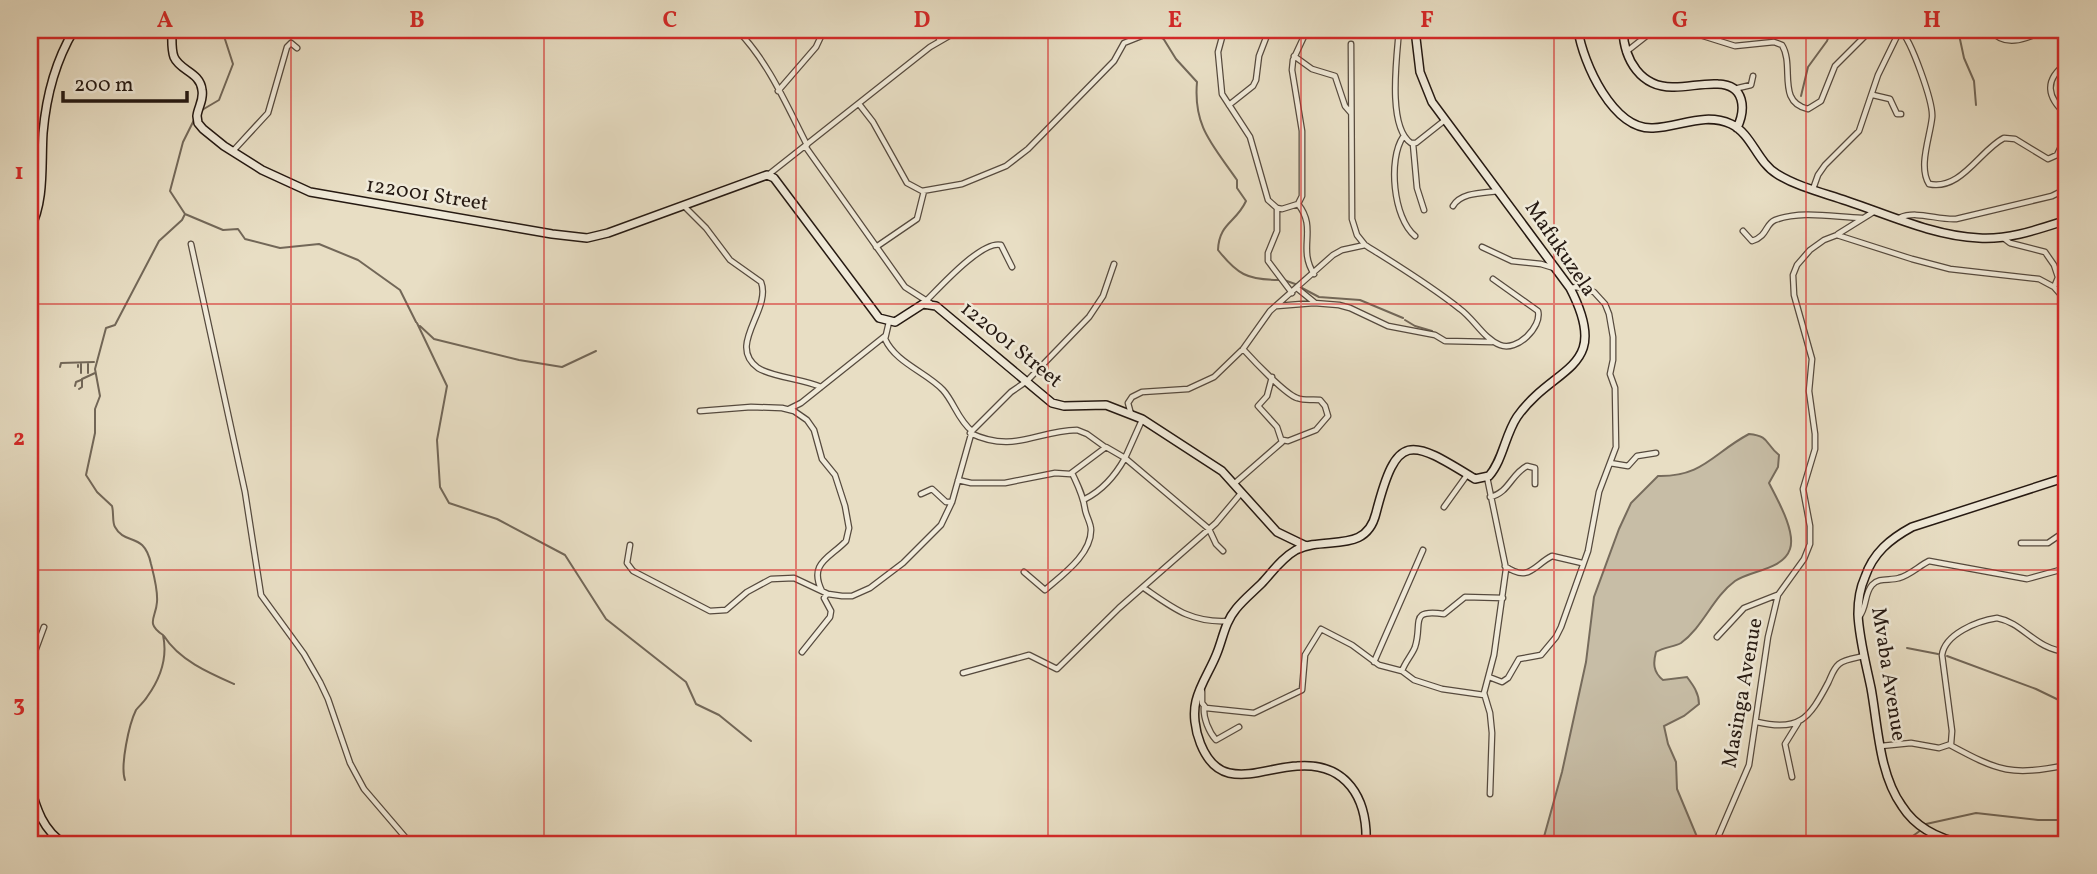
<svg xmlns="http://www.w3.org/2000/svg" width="2097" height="874" font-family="Vollkorn,serif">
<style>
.green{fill:#c7bda6;stroke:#766b5c;stroke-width:2}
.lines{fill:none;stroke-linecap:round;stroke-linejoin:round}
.stream{stroke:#726758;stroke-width:2}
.street-casing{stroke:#564a3e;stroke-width:7}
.secondary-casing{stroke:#251912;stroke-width:10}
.street{stroke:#f0ead9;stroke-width:4.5}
.secondary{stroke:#f0ead9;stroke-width:7}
.grid{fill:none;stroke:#d62828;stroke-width:2;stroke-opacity:0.55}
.labels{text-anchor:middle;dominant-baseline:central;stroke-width:5;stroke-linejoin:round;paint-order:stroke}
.street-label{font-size:21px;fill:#251912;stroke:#f0ead9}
.neatline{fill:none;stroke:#d62828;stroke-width:2.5}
.grid-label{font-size:23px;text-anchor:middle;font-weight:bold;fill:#d62828}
</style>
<rect width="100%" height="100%" fill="#e8dec4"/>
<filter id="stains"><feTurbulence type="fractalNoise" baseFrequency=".00286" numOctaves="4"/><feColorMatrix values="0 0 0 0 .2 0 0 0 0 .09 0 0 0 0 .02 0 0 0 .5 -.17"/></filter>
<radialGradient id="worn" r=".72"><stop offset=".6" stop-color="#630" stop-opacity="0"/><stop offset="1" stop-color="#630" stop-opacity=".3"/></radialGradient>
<path class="green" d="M1749 434C1770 436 1765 444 1779 455L1778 467 1769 483C1777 499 1796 531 1790 549 1783 570 1751 570 1735 581 1713 597 1703 627 1681 643 1674 647 1664 647 1656 652 1653 663 1653 672 1663 680L1687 677C1693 685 1699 693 1699 704L1684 716 1664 726 1668 744 1676 762 1677 789 1700 844H1542L1562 772 1586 662 1594 597 1619 529 1631 503 1658 476C1703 477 1713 453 1749 434Z"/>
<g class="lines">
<path class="stream" d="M1958 30 1964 58 1974 81 1976 105
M1163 38 1176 59 1197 82C1193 127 1213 145 1237 180V188L1246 201C1236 223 1219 223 1218 250 1237 274 1247 280 1279 280
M1801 96 1808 67 1827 41 1831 30
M202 110 219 100 233 64 222 30
M185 214 223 230 238 229 245 239 280 248 319 244 358 260 400 290 416 322
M1284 280 1298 285
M1302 288 1319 297 1360 300 1403 318
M2064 304 2067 308
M1405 320 1415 326 1432 331
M417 323 447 386 437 440 440 487 449 503 497 519 565 555 606 619 686 682 696 704 719 715 751 741
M420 326 434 339 519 360 562 367 596 351
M81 363V373
M78 365V367
M60 367 61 363 94 362
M88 373V364
M75 386 76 382 81 380
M79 389 82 387V379L95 373
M164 636C179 660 209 673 234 684
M1907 648 1938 654
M1947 656 2036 689 2067 704
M125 780C120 766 129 724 136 710 139 706 144 702 147 697 160 679 168 658 163 635 145 623 156 618 157 602 158 590 154 576 151 564 144 531 125 546 115 527 112 522 114 513 112 506L97 492 86 475 95 433V409L100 396 95 369 106 328 115 325 159 241 182 220 185 214 170 191 183 142 194 120
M1926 824 1976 813 2038 820H2067
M1902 844 1921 830"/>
<g class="street-casing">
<path id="street" d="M737 30C768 61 787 106 807 145
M936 30 940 41
M1224 30 1218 52 1222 94 1250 137 1268 200 1277 208 1282 209 1298 204 1302 196V131L1292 70 1293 60 1307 30
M1399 30C1397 56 1387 127 1411 143H1416L1445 120
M1684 30 1735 46 1774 42 1782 45C1795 66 1776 102 1808 109L1821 101 1835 66 1871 30
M1990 30C2006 49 2027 38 2046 30
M1154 31 1163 36 1175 30
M1351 44 1352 219 1357 235 1365 245C1397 265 1430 285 1460 309 1474 319 1484 339 1500 345 1517 352 1542 327 1538 311L1493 279
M1626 52 1654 30
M1294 56 1312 69 1335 76 1345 106 1351 113
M2067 63C2043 80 2047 98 2067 115
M1734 89 1751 85 1753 76
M778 91 816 47 824 30
M1873 95 1890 99 1897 114H1901
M859 104 873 122 907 183 922 191 962 184 1006 166 1028 149 1114 61 1124 43 1154 31
M1229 105 1253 86 1256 80 1259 56 1269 30
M1403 137C1388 159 1393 218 1415 236
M1413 144 1417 188 1424 210
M805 146 905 287 930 303
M233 151 268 113 287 47 291 43 297 48
M768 175 930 47 949 36 952 30
M1813 189 1818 175 1825 165 1859 131 1878 75 1900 30C1911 39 1934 104 1932 118 1930 137 1918 167 1929 184 1961 191 1980 150 2004 138L2015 139 2048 159 2057 155 2067 134
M1298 204C1318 229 1297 248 1314 274
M684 206 706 228 730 260 761 282C772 310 726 345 758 368 772 377 803 379 821 387
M1453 206C1461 192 1484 193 1498 191
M1277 208V231L1268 253V261L1292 293
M1899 218C1917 210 1936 220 1956 219L2052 196 2064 190 2067 184
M1743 231 1752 241C1768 236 1765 224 1775 220 1801 210 1834 217 1862 218
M1838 234 1875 211
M2002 237 2010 243 2045 252 2054 265 2058 277
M191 244 245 492 261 595 304 654 320 682 328 699 350 763 364 789 411 844
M876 247 917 219 924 191
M1482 247 1512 261 1541 264 1554 268
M2054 287 2067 256
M1298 289 1314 302
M926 301C940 287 982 240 1001 245L1012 267
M1277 306 1314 303 1339 305 1350 308 1388 326 1435 335 1445 341 1492 342
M889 322 885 339C896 363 926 372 943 390 954 402 958 420 972 431
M1243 349C1253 360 1285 394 1297 398 1305 401 1312 399 1320 400L1325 406 1328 416 1316 430 1288 441 1283 440
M789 409 801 403 885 336
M700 411 751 407 782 408 794 411 807 420 814 430 822 459 835 475 845 506 849 528 846 541C830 558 808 563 822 591
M1131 414 1128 403 1132 397 1142 392 1188 389 1214 377 1243 349 1270 311 1333 255 1342 250 1365 245
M1142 420 1125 458 1209 529 1216 544 1223 551
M970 433C1014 454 1035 431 1077 430L1087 434 1105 447
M1610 463 1628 466 1637 456 1656 453
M1487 477 1506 569 1494 655 1484 693 1490 713 1492 733 1490 794
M958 480 971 483H1005L1055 473 1070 474 1106 447 1125 458C1115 476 1103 490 1085 499
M1235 483 1282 442 1277 427 1258 406 1267 396 1272 377
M921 494 932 489 946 502H952
M1490 497C1509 493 1511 474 1527 466L1535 468V484
M1444 507 1467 475
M2021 543H2048L2067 530
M630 545 627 563 633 571 710 611 726 610 747 592 771 579 794 578 828 594 842 596H852L870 588 903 563 941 525 952 502 972 431 1011 392 1027 381 1089 317 1103 296 1114 264
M1505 566C1529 583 1534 565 1552 556L1582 563
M1024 572 1045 590C1062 575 1091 555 1091 530 1091 523 1086 516 1085 509 1083 495 1078 486 1072 473
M1144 588C1173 608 1191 623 1228 621
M1859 617C1867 608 1864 594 1872 585 1879 577 1890 581 1899 578 1910 575 1919 566 1929 561L2027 579 2067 568
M1717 637 1744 608 1777 595
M802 652 830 617 831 611 824 598 827 594
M1374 662 1423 550
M30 665 44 627
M1402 671C1405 662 1412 655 1415 647 1423 623 1408 609 1444 614L1465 597 1503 598
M963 673 1029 655 1057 669 1119 608 1216 523 1242 492
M1489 677 1502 682 1508 678 1519 659 1541 655 1556 637 1561 627 1588 551 1599 492 1616 447 1615 388 1610 374 1613 360V337L1609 314 1605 304 1594 292 1577 287 1570 288
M1202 691V703L1206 708 1254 713 1302 690 1305 655 1321 629 1352 645 1379 665 1402 671 1414 680 1442 689 1484 695
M1204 707C1203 718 1209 732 1216 740L1239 727
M1757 722C1799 732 1809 719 1828 683 1831 677 1833 669 1839 664 1845 659 1856 658 1864 656
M1950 745C2000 772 2011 776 2067 765
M1881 746 1911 743 1939 748 1951 744 1952 731 1942 655C1945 634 1977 621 1997 618 2024 623 2034 649 2067 652
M1792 777 1785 744 1798 723
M1715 844 1749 765 1768 637 1778 595 1804 559 1810 544V526L1803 489 1815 449V434L1809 391 1812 359 1794 295 1793 275 1797 265 1810 250 1824 240 1837 235 1912 259 1950 269 2039 279 2054 287 2067 302"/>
</g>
<g class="secondary-casing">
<path id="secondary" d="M172 30C172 38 171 49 174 57 180 71 200 72 202 90 204 100 198 107 197 116L198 123 203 129 224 146 262 170 310 192 552 234 587 238 608 233 767 175 774 178 879 318 895 322 923 304 936 306 1052 403 1064 406 1106 405 1142 419 1222 471 1277 532 1306 546
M1578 30C1583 63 1613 130 1653 128 1680 127 1704 112 1731 124 1752 134 1757 162 1777 174 1798 187 1824 193 1847 201 1889 215 1934 236 1979 238 2009 240 2039 229 2067 220
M1623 30C1624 60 1641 88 1674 87 1689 87 1703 83 1718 84 1745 85 1746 109 1737 128
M30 229C45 201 41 165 43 133 46 98 56 60 74 30
M30 785C36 808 43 831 65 844
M1366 844C1368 799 1347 762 1297 766 1274 767 1251 778 1229 773 1203 767 1190 725 1196 701 1200 684 1211 669 1217 653 1223 638 1225 622 1236 609 1243 600 1253 592 1262 583 1273 571 1282 558 1296 550 1325 535 1366 555 1376 513 1397 432 1409 438 1475 479L1489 476C1503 460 1505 435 1517 417 1554 364 1613 371 1570 288L1432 102 1420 72 1415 30
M1964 844C1939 839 1916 828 1902 806 1879 774 1878 726 1871 688 1866 664 1859 638 1858 614 1858 601 1860 588 1865 577 1873 553 1890 539 1912 527L2067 477"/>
</g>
<use href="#street" class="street"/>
<use href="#secondary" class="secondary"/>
</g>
<path class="grid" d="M291 30V844M544 30V844M796 30V844M1048 30V844M1301 30V844M1554 30V844M1806 30V844M30 304H2067M30 570H2067"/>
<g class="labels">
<g class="street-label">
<text transform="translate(427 195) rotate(9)">122001 Street</text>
<text transform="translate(1560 249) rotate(56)">Mafukuzela</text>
<text transform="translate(1011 345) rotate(39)">122001 Street</text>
<text transform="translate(1888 674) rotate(81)">Mvaba Avenue</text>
<text transform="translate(1743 693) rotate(-80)">Masinga Avenue</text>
</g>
</g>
<rect width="2097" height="874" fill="none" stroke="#e8dec4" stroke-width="77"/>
<path d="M63 91v10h124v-10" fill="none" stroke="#251912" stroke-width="3.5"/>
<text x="74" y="91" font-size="21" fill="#251912" stroke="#f0ead9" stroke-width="5" paint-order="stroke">200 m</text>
<rect x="38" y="38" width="2020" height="798" class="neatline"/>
<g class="grid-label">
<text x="165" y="27">A</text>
<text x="417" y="27">B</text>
<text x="670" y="27">C</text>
<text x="922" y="27">D</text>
<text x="1175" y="27">E</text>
<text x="1427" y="27">F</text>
<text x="1680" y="27">G</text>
<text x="1932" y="27">H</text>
<text x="19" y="179">1</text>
<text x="19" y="445">2</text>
<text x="19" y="711">3</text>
</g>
<rect width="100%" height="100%" filter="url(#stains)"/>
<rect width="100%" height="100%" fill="url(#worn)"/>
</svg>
